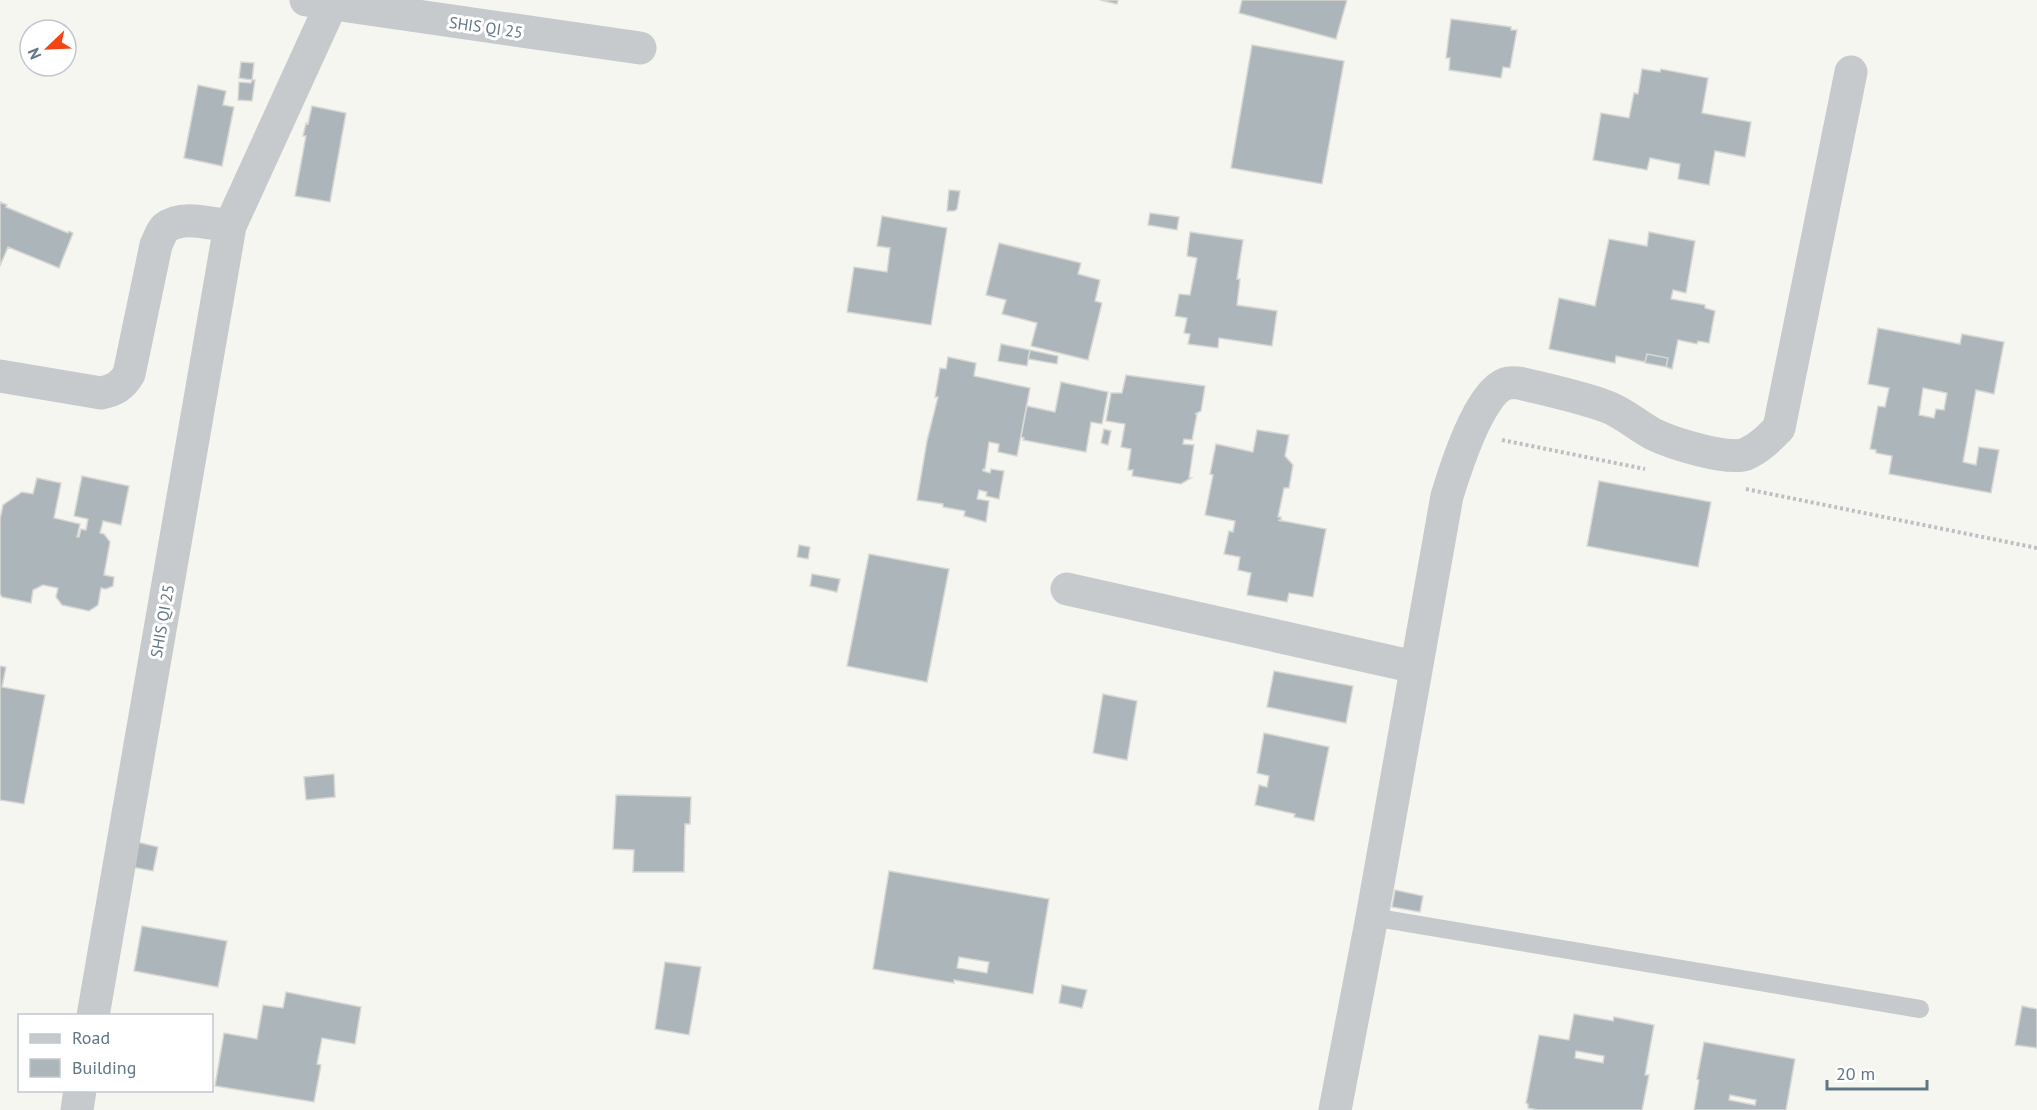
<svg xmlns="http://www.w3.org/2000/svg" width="2037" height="1110" font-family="'PT Sans',sans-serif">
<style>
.building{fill:#acb6ba;stroke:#d7d7d4;stroke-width:1.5;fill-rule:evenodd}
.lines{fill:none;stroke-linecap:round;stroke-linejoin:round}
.path{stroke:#bdc0c2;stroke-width:4;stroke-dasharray:3 3;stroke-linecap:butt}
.lane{stroke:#c7cacd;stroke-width:18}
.street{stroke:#c7cacd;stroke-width:33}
.labels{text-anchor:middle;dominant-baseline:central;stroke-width:6;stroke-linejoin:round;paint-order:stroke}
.street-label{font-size:16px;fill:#617685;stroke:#fff}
</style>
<rect width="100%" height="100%" fill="#f6f6f1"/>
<path class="building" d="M1100 0H1118L1117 4Z
M1242 0H1347L1336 39 1239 13Z
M1451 19 1511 27V30H1517L1510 68 1503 67 1501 78 1449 70 1450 58H1446Z
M1252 45 1344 61 1322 184 1231 168Z
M241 62 254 63 252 80 239 78Z
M1642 69 1660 72 1661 69 1708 78 1702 113 1751 122 1745 157 1715 151 1709 185 1678 179 1680 164 1650 158 1647 170 1593 160 1601 113 1629 118 1634 93 1638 94Z
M252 80H255L252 101 238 100 239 82 251 83Z
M198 85 226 91 223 105 234 107 222 166 184 158Z
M312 106 346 113 330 202 295 196 306 136H303L306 123 308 124Z
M949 190 960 191 957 209 954 211H947Z
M0 202 7 205 6 207 68 233 69 231 73 233 59 268 8 247 0 266Z
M1150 213 1179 217 1177 230 1148 225Z
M882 216 947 228 931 325 847 312 854 267 887 272 890 248 877 246Z
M1190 232 1243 240 1237 279H1240L1237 305 1277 311 1272 346 1219 338 1218 348 1188 344 1190 334 1184 333 1187 318 1175 316 1179 294 1190 295 1197 258 1187 256Z
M1649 232 1695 241 1686 293 1673 290 1671 299 1705 305V308L1715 311 1709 343 1698 341 1697 344 1678 340 1672 369 1666 367 1668 358 1647 354 1645 362 1616 356 1615 363 1549 349 1559 298 1595 306 1609 239 1647 246Z
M999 243 1081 263 1078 274 1100 280 1095 301 1102 303 1088 360 1031 346 1037 323 1002 314 1006 300 986 295Z
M1878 328 1960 344 1962 334 2004 342 1994 394 1976 390 1963 462 1976 465 1979 447 1999 450 1991 493 1889 474 1892 456 1876 453V450L1870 449 1878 406 1885 407 1889 388 1868 384ZM1923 388 1947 393 1944 410 1936 409 1934 418 1919 415Z
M1001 344 1030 350 1027 366 998 361Z
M1030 350 1058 356 1057 364 1028 359Z
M1647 354 1668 358 1666 367 1645 363Z
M948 357 976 363 974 376 1030 388 1017 456 998 452 999 444 989 442 985 469H983V471L990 473 991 469 1004 471 999 499 986 496 987 492 979 490 977 499 989 501 986 522 964 516 965 511 943 507V504L917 500 927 441 938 397H935L940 368 946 369Z
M1126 375 1205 386 1201 411 1195 414H1197L1192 440 1184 439 1183 444 1194 445 1189 478H1191L1181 484 1132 476 1133 470H1128L1131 449 1121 447 1125 424 1106 421 1111 393H1122Z
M1061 382 1108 392 1102 424 1091 422 1086 452 1023 440 1024 438 1021 437 1027 406 1055 412Z
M1104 429 1111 431 1108 445 1101 443Z
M1257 430 1289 435 1285 456 1293 465 1289 488H1284L1278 517H1281V521L1278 520 1326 529 1313 597 1289 593 1287 602 1247 595 1251 573 1238 570 1240 557 1224 554 1229 531 1233 532 1235 521 1205 515 1213 475 1210 474 1216 444 1253 452Z
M82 476 129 486 121 525 103 521 100 533 104 534 110 542 104 575 114 577 113 586 106 589 101 588 98 605 89 611 62 605 56 597 58 588 43 585 33 590 31 603 2 597 0 594V519L3 505 22 492 33 494 37 478 61 483 54 518 80 524 77 537H79L81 529 86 530 88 519 74 516Z
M1599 481 1711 502 1698 567 1587 546Z
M799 545 810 547 808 559 797 557Z
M869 554 949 569 927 682 847 666Z
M812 574 840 579 837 592 810 586Z
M0 666 6 667 2 687 45 695 24 804 0 800Z
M1274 671 1353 686 1346 723 1267 707Z
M1103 694 1137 701 1127 760 1093 753Z
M1264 733 1329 747 1314 821 1294 817 1295 814 1255 805 1259 785 1267 787 1269 776 1257 773Z
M334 774 335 797 306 800 304 777Z
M616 795 691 797 690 824H685L684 872H633L634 850 613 849Z
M137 842 158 847 153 871 132 867Z
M889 871 1049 899 1033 994 954 980V983L873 969ZM959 957 989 962 987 973 957 968Z
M1395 890 1423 896 1420 912 1392 907Z
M142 926 227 941 218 987 134 971Z
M665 962 701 967 689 1035 655 1029Z
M1062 985 1087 990 1082 1008 1059 1003Z
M286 992 361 1007 355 1044 322 1038 317 1064 321 1065 314 1102 215 1086 224 1033 257 1039 263 1005 283 1008Z
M2022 1006 2037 1009V1048L2015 1045Z
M1574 1014 1613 1021 1614 1017 1654 1025 1645 1075H1649L1642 1110H1538L1528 1108V1104L1526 1103 1539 1035 1569 1040ZM1576 1051 1604 1056 1603 1063 1575 1058Z
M1704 1042 1795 1059 1786 1110H1694L1699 1080 1697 1079ZM1730 1095 1756 1100 1755 1105 1729 1100Z"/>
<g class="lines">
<path class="path" d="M1502 440 1645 469
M1746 489 2037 548"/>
<path class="lane" d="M1372 917 1920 1009"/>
<path class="street" d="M306 0 640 48
M0 376 101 393C115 390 122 386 129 374L156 245C159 239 161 232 165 228 182 214 211 224 230 226
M1067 589 1415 667
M93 1016 230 226 331 5
M77 1110 80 1090
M1335 1110 1372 917 1447 496C1455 470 1479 393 1505 384 1509 382 1515 383 1519 383 1548 390 1577 396 1605 406 1623 412 1636 425 1653 434 1671 443 1728 461 1746 454 1760 448 1769 438 1779 428L1851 72"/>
</g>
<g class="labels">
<g class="street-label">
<text transform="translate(486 27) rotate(8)">SHIS QI 25</text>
<text transform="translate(162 621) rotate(-80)">SHIS QI 25</text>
</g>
</g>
<rect x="18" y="1014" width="195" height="78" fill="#ffffff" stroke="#c0c8ce" stroke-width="1.5"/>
<rect x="30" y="1034" width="30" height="9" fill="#c7cacd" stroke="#c0c8ce" stroke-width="1.5"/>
<text x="72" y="1044" font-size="18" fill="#617685">Road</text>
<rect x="30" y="1059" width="30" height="18" fill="#acb6ba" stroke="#c0c8ce" stroke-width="1.5"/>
<text x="72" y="1074" font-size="18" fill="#617685">Building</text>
<g transform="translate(48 48) rotate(247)"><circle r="28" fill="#ffffff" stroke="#c0c8ce" stroke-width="1.5"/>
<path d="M0-4.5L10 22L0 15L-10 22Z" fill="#f34413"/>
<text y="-9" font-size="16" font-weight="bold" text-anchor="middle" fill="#617685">N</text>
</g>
<path d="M1827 1080v9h100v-9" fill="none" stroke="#617685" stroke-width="3"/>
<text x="1836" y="1080" font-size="18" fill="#617685" stroke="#ffffff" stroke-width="4.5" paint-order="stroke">20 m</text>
</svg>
